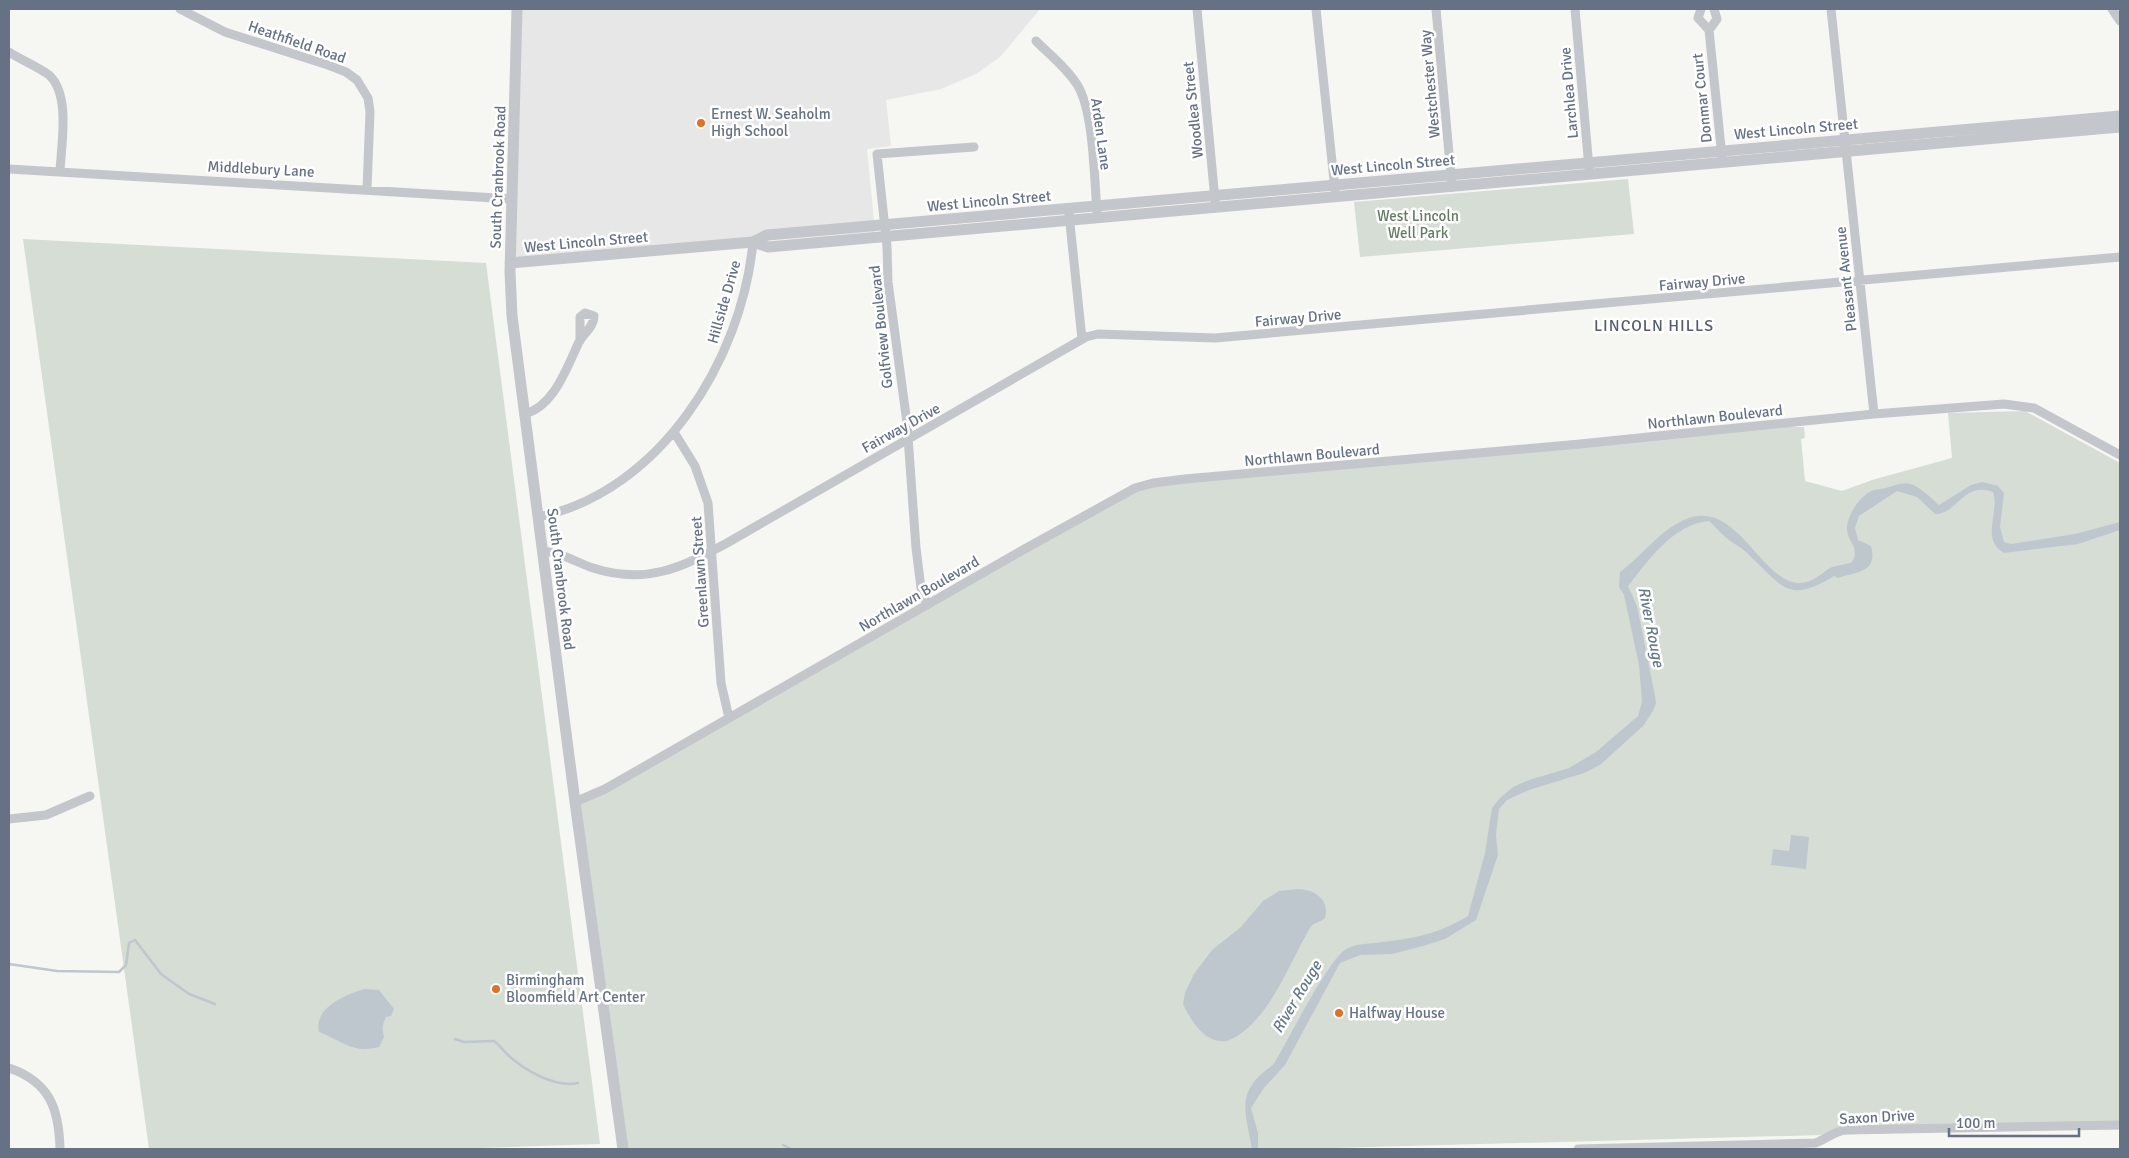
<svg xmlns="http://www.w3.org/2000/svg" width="2129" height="1158" font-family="Signika,sans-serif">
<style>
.built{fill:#e6e7e6}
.green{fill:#d6ddd4}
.water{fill:#bfc7ce}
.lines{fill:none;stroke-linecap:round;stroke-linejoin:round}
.stream{stroke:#bfc7ce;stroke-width:2.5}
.minor{stroke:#c3c6ca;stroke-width:9}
.tertiary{stroke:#c3c6ca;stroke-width:11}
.poi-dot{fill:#e27027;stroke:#fff;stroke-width:2}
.labels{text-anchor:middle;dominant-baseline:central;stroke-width:5;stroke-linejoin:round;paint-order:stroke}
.street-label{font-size:15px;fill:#657184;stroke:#fff}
.poi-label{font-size:15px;fill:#657184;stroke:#fff;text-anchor:start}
.park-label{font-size:15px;fill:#657b64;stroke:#fff}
.neighbourhood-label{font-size:16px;letter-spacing:1px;fill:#535c69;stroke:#fff}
.water-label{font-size:16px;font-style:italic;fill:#667987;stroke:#fff}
</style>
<rect width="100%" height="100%" fill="#f6f6f3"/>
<path class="built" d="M517 9H1040L1000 57 976 74 941 89 886 100 891 146 867 149 875 232 510 262Z"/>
<path class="green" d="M1628 179 1634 234 1360 257 1354 202Z
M23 239 486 263 600 1144 448 1149H149Z
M2025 411 2120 463V1127L1296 1149H625L580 802 1139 483 1724 427H1804L1805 438 1801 439 1805 481 1842 491 1872 480 1952 458 1948 413Z"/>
<path class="water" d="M1982 482 1998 486 2004 493 2000 527 2004 542 2011 544 2075 534 2120 522V530L2078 544 2004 553C1980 540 2000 511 1993 492 1963 481 1958 514 1935 514L1917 497 1897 491 1859 516 1855 528 1858 540 1871 546C1878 573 1857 571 1838 578L1834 576C1789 604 1783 587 1750 556 1744 549 1736 545 1729 540 1721 534 1716 527 1709 521 1673 524 1649 560 1628 586L1637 606 1655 696 1656 703 1653 711 1643 726 1600 765 1584 773 1529 790 1507 800 1499 809 1496 835 1498 855 1476 920 1445 939 1423 946 1392 954 1360 955 1340 963 1285 1065 1264 1088 1251 1108 1258 1133V1149H1252C1245 1110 1235 1091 1273 1065 1287 1043 1330 955 1348 948 1358 943 1371 944 1382 942 1416 938 1438 934 1468 916L1485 853 1492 808 1499 799 1513 787 1529 780 1569 768 1596 752 1638 716 1642 702 1639 665 1624 595 1619 587 1620 572C1642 556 1659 531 1684 520 1737 496 1760 583 1800 583 1813 583 1820 574 1830 568 1836 565 1845 565 1852 562 1861 548 1846 541 1847 527 1848 514 1861 494 1874 490 1878 489 1884 489 1889 487 1896 485 1904 482 1911 484 1923 489 1931 498 1939 505L1971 485Z
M1791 835 1809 837 1806 869 1771 865 1773 849 1789 851Z
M1298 889C1315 890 1330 899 1325 918 1320 923 1313 922 1310 928 1289 963 1268 1025 1227 1041 1205 1044 1191 1021 1183 1004L1185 993 1194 974 1212 950 1241 927 1263 901 1279 891Z
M365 989 379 990 394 1009 391 1016 386 1017C382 1025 382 1029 384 1037L379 1047C352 1054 343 1041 319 1032 313 1008 346 994 365 989Z"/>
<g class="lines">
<path class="stream" d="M9 964 57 971 119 972 126 965 129 943 135 940 161 974 189 994 215 1004
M455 1039 464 1042 494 1041C500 1045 502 1050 508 1055 524 1070 555 1088 578 1083
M783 1145 791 1149"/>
<path class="minor" d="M180 9 225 32 328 65 346 72 357 80 368 98 370 112 367 189
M1197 9 1215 200
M1316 9 1335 190
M1436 9 1452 187
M1575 9 1589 168
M1701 9 1698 18 1709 30
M1714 9 1717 19 1709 30 1722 157
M1831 9 1874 414
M2112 9 2120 21
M1036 41C1050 55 1068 69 1078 86 1094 114 1094 178 1097 211
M9 52C21 60 37 66 49 75 71 95 61 145 60 172
M9 169 512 199
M1069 214 1082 339
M524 414C554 407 567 367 579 342 584 333 594 327 594 316L585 313 580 317V341
M674 432 695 466 708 503 721 683 729 718
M538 517C660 492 742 360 753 242
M542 551C561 552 575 562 593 568 646 585 681 568 727 543L1086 337 1098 334 1215 338 2120 257
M927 605 921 588 916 548 907 423 888 282 887 247 877 154 974 147
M575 802 605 789 1021 551 1135 488 1153 483 1185 479 1580 444 1874 414 2004 404 2034 408 2120 455
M9 819 46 815 90 796
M9 1068C50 1082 59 1109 60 1149
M1578 1149 1815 1143C1827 1139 1834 1131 1846 1130L2120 1125"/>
<path class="tertiary" d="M517 9 510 272 512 316 575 802 623 1149
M753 242 767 235 2120 116
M510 263 753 242 768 247 2120 127"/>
</g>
<g class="poi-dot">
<circle cx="701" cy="123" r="5"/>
<circle cx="496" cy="989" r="5"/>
<circle cx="1339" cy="1013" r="5"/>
</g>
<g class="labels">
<g class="street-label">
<text transform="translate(297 42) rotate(19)">Heathfield Road</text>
<text transform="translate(1430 84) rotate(-95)">Westchester Way</text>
<text transform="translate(1569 93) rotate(-95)">Larchlea Drive</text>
<text transform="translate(1702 98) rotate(-96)">Donmar Court</text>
<text transform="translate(1193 110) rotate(-96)">Woodlea Street</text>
<text transform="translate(1796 129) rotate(-5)">West Lincoln Street</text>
<text transform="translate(1101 134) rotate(82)">Arden Lane</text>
<text transform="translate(1393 165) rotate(-5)">West Lincoln Street</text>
<text transform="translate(261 169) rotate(3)">Middlebury Lane</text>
<text transform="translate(498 177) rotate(-88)">South Cranbrook Road</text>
<text transform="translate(989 201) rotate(-5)">West Lincoln Street</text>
<text transform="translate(586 242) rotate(-5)">West Lincoln Street</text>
<text transform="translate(1846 279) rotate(-96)">Pleasant Avenue</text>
<text transform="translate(1702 282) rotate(-5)">Fairway Drive</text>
<text transform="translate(724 302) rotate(-74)">Hillside Drive</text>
<text transform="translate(1298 318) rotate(-5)">Fairway Drive</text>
<text transform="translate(881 327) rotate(-96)">Golfview Boulevard</text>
<text transform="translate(1715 417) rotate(-6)">Northlawn Boulevard</text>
<text transform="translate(901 428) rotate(-29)">Fairway Drive</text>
<text transform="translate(1312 455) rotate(-5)">Northlawn Boulevard</text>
<text transform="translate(700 572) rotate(-94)">Greenlawn Street</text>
<text transform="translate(561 579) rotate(83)">South Cranbrook Road</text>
<text transform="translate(919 594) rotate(-30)">Northlawn Boulevard</text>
<text transform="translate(1877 1117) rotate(-3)">Saxon Drive</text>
</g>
<g class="poi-label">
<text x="711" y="114">Ernest W. Seaholm<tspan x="711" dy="17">High School</tspan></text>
<text x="506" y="980">Birmingham<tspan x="506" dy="17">Bloomfield Art Center</tspan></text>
<text x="1349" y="1013">Halfway House</text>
</g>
<g class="park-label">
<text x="1418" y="216">West Lincoln<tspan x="1418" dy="17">Well Park</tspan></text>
</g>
<g class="neighbourhood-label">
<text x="1654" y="326">LINCOLN HILLS</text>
</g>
<g class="water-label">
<text transform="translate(1651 627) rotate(79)">River Rouge</text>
<text transform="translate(1297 997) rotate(-59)">River Rouge</text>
</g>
</g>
<rect width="2129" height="1158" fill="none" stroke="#657184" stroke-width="20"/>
<path d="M1949 1128v8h130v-8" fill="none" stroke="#657184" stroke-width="2.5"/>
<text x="1956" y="1128" font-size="15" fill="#657184" stroke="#ffffff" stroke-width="4" paint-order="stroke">100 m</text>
</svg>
